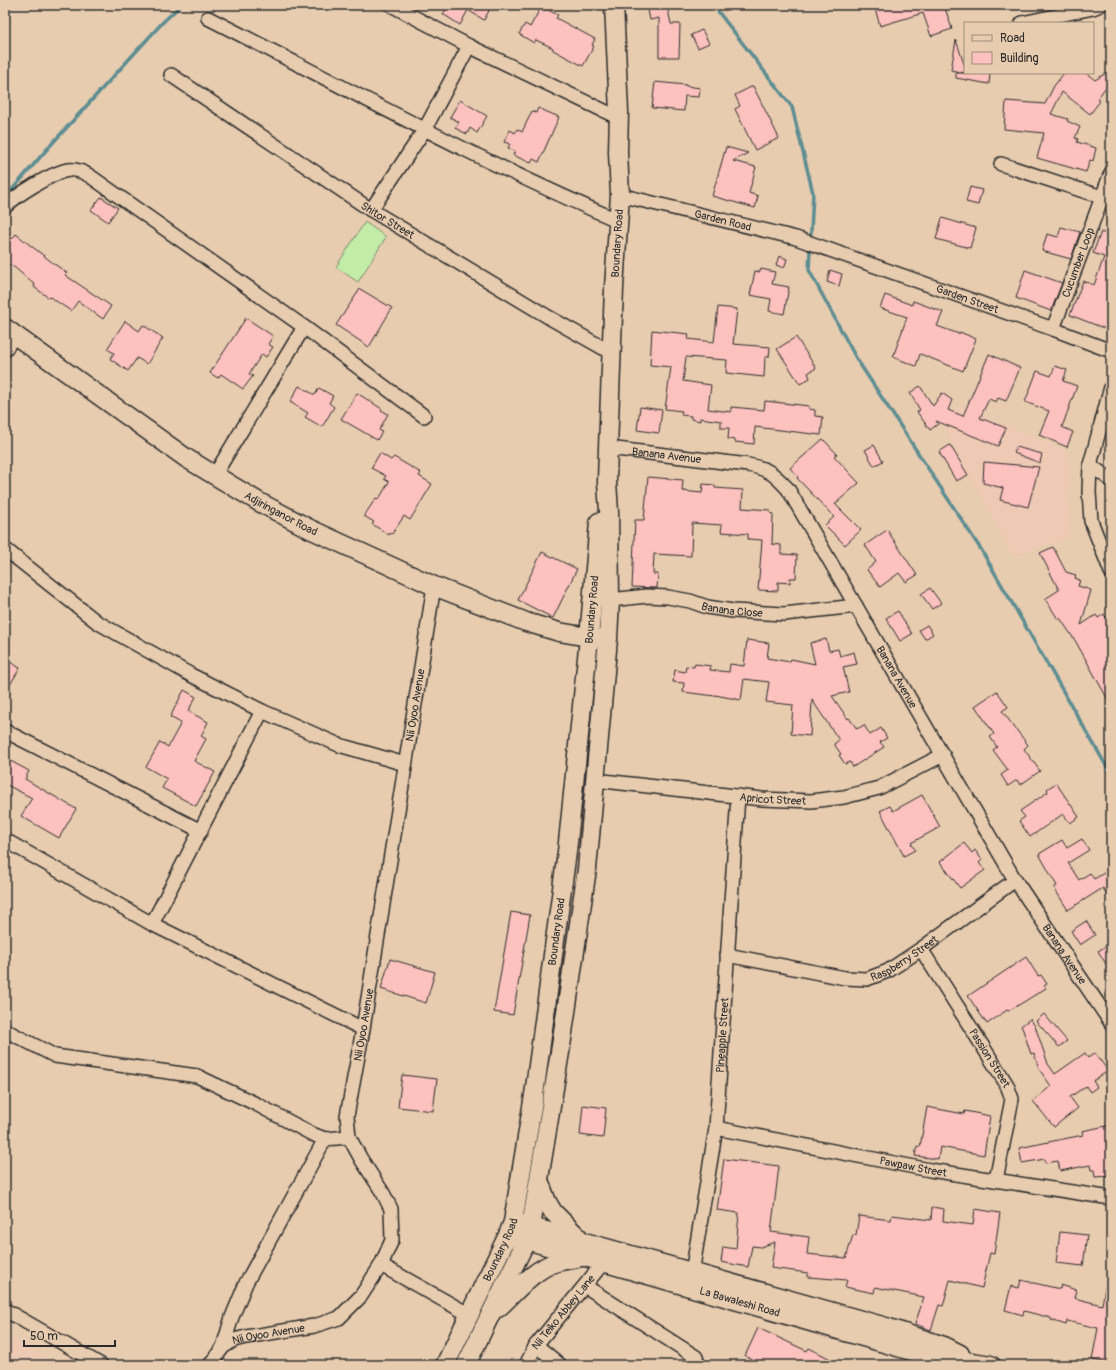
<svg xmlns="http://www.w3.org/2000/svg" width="1116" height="1370" font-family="Pangolin,sans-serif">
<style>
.built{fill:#eec9b4}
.green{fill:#c3eca8;stroke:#778c6a}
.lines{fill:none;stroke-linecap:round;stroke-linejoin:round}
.stream{stroke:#5d8d92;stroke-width:3.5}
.building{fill:#fdc1be;stroke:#2b2b2b}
.minor-casing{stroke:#2b2b2b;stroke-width:16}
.secondary-casing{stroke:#2b2b2b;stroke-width:21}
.minor{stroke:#e8ccaf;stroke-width:13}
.secondary{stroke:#e8ccaf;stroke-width:18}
.labels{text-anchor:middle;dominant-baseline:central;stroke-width:3;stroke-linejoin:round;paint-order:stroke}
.street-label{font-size:11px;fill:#2b2b2b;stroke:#e8ccaf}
</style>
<rect width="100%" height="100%" fill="#e8ccaf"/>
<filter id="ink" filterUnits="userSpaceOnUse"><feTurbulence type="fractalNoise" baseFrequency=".025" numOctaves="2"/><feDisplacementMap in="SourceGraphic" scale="8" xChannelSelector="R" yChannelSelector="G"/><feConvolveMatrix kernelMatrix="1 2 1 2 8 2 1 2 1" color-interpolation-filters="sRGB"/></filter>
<g filter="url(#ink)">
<path class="built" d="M959 405 1068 452 1070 537 1013 556 941 422Z
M5 1334 59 1365H5Z"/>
<path class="green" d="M365 222 386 237 358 282 336 267Z"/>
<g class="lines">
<path class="stream" d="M713 5 792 107 813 193 809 270 856 358 982 551 1111 774
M5 198 48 148 163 22 181 5"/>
</g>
<path class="building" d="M449 5H492L484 20 468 10 460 25 443 14Z
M647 5H667L671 24H680L679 57H659V18L650 20Z
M874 5H944L952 29 931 36 923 13 880 26Z
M540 9 544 12 546 9 558 15 556 18 595 39 592 45 594 46 583 66 553 50V48L536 40 534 43 519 34 525 24 530 27Z
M702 30 709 43 698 48 691 35Z
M956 40 965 67V73H990L989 84 956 78V73H965L951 70Z
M1111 70V80L1097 99 1100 101 1090 114 1062 92 1051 114 1068 119 1067 121 1080 127 1075 138 1078 139 1077 142 1096 148 1093 161 1090 160 1086 172 1037 158 1044 133 1004 129 1006 101 1045 104 1054 86 1064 73H1086L1095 80Z
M655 82 686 85V86L700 88 699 97 685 96 684 111 652 108Z
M753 86 779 138 755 150 735 109 740 106 735 95Z
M460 100 487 116 477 133 470 128 467 134 455 128 459 122 450 117Z
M538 108 559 117 539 162 533 159 531 163 513 155 515 151 508 148 510 144 504 142 510 130 515 133 517 129 522 132 532 111 536 113Z
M726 147 748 153 733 161 756 167 749 193 758 196 755 208 712 196Z
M970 187 982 190 978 205 966 202Z
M101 197 118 208 108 222 91 210Z
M942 218 976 228 970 248 936 239Z
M1061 227 1080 232 1071 259 1042 251 1047 234 1058 237Z
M1101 232 1111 236V316L1106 329 1070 315 1083 281 1094 285 1104 257 1093 253Z
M16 234 53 263 67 273 65 275 111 306 103 319 78 301 71 311 50 297 49 298 34 287 35 285 14 267 5 262V244L11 237 12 239Z
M779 256 787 259 784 268 776 265Z
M761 269 775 272 772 284 789 287 784 314 769 311 771 299 750 295 755 271 760 272Z
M830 270 842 274 839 286 827 282Z
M1025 270 1062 283 1051 311 1016 298Z
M360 289 392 308 369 347 336 325Z
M885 295 912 305 913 301 943 312 937 326 959 334 960 332 976 339 963 371 920 354 916 366 893 357 907 317 880 308Z
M718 307 737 309 733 344 770 347 769 357H765L764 377 726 373 727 360 686 357 683 381 711 385 708 409 731 412V407L764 410 765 401 809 406V409L815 410V416L823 417 821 435 755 427 754 444 735 442V440L728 439 729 428H721V421L700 418V421L691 419V416L681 415 682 411 665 409 671 367 650 365 652 330 689 334 688 339 714 342Z
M246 318 273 336 268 344 273 347 266 357 262 354 249 374 253 376 243 389 221 374 218 378 210 373Z
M125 321 139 331 143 325 163 338 147 364 137 358 128 371 110 359 114 353 107 349Z
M796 337 816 368 808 373 810 378 800 384 777 349Z
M989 354 1020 368 1006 401 998 398 996 402 989 399 980 418 1006 428 998 446 936 421 938 424 930 430 917 412 920 410 910 393 920 386 933 406 942 393 952 400 948 410 963 416Z
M1055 366 1067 370 1063 381 1077 386 1062 427 1073 432 1067 447 1039 435 1049 411 1025 402 1037 371 1051 376Z
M299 386 315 395 319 388 333 396 329 403 334 407 322 427 305 417 308 413 290 402Z
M357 393 382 409 381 410 388 414 379 430 382 432 377 440 341 419Z
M640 407 662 410 659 433 637 430Z
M823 439 837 454 834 456 859 483 835 504 861 530 845 545 825 525 834 517 797 478 798 477 790 468Z
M874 445 883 461 874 466 865 450Z
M950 445 968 475 956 481 939 452Z
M1016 447 1042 454 1040 463 1014 453Z
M380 453 391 460 394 457 421 473 419 476 432 484 410 520 404 516 392 534 390 533 389 535 372 524 374 522 364 516 376 498 379 499 389 482 384 479 386 476 371 468Z
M984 462 1039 467 1028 507 1000 500 1003 488 983 483Z
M648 477 683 480 682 491 702 493 703 484 715 485V488L743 490 742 508 770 510V513L773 514 772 544 781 545V554L797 555 796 578H790V583L778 582V591L758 590 762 540 748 539V534L721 532 722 525 692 523 691 556 654 554 653 574H658L657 588 632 587 635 520H644Z
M887 530 917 575 906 582 899 573 880 587 867 570 876 562 865 545Z
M1053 547 1066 572 1076 575 1075 578 1080 580 1078 586 1091 590 1081 625 1096 615 1098 618 1104 614 1111 626V664L1107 666 1111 673V705L1076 642 1060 618 1058 619 1045 599 1059 590 1040 553Z
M542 552 577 569 553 618 518 600Z
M930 588 941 603 932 609 921 594Z
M898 611 912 634 900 641 886 618Z
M927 625 933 634 925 639 919 630Z
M826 639 829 651 838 649 840 656 854 652 857 664 843 667 849 692 832 696 848 719 849 718 857 729 864 725 870 735 881 728 887 738 880 742 884 747 853 767 850 762 845 764 839 755 841 754 834 744 839 740 812 700 810 736 791 734 793 705 766 702 769 682 744 679 741 700 715 695V696L683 692 684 683 673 682 675 670 685 672 686 666 694 667 695 664 711 666 710 670 729 672 730 664 744 666 747 640 769 643 767 658 790 662 791 659 815 664 810 643Z
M5 659 20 668 5 693Z
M184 690 196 697 188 711 208 722 201 736 206 739 194 761 215 772 196 806 162 788 167 779 146 767 160 742 168 747 181 723 170 717Z
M997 691 1008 707 1002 711 1028 745 1024 749 1040 771 1020 785 1017 780 1008 786 1001 775 1008 770 993 750 997 747 990 737 994 734 975 706Z
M5 758 29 771 25 779 76 809 59 838 21 816 32 798 5 784Z
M1056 783 1079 817 1070 823 1063 814 1030 837 1019 821 1025 817 1020 811 1048 792 1047 789Z
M922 795 940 827 911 843 915 850 904 856 880 811 890 806 893 811Z
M1082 839 1089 850 1068 863 1079 880 1090 873 1094 879 1111 869V902L1103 888 1068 910 1054 888 1057 886 1039 854 1062 840 1067 848Z
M964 843 972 853 975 850 982 860 979 863 985 870 960 888 940 862Z
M511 912 530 915 513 1015 494 1012Z
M1086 921 1095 935 1080 945 1071 931Z
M1111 943V972L1098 951Z
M1026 957 1038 976 1041 975 1047 984 1044 986 1046 988 1022 1003 1008 1011 1007 1010 987 1024 968 996Z
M390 959 435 972 426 1003 381 989Z
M1044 1014 1067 1041 1059 1047 1036 1021Z
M1030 1019 1035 1026 1048 1064 1055 1074 1085 1053 1088 1058 1095 1053 1108 1071 1093 1081 1097 1087 1090 1092 1086 1086 1070 1097 1078 1108 1054 1127 1033 1101 1051 1086 1039 1069 1034 1053 1031 1054 1023 1030 1021 1026Z
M402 1075 437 1079 433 1111 398 1107Z
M583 1105 606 1108 603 1138 580 1135Z
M927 1107 964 1114 965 1111 990 1116 984 1155 940 1147 938 1159 915 1156 917 1146 920 1147Z
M1111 1125V1176L1095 1177 1094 1170H1091L1090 1165 1060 1171 1058 1161 1045 1163V1159L1022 1163 1019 1148 1083 1135 1082 1131Z
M724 1159 779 1166 771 1232 809 1237 807 1254 846 1258 853 1235H856L859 1216 891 1220 892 1215 931 1220 932 1207 944 1209 943 1221 973 1225 975 1209 1000 1213 994 1254 990 1253 982 1288 950 1280 943 1306 939 1305 931 1330 915 1324 924 1297 875 1287 874 1293 845 1287 847 1280 808 1277V1273L771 1268 775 1242 761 1247 752 1246 748 1267 721 1262 723 1247 736 1249 739 1213 717 1210Z
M1060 1232 1087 1235 1083 1266 1056 1263Z
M1021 1280 1060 1289 1061 1285 1076 1290 1074 1298 1102 1305 1106 1282H1111V1363L1092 1360 1098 1328 1067 1321 1066 1325 1051 1320V1318L1024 1311 1023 1315 1005 1310 1011 1286 1019 1288Z
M758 1328 807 1351 809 1348 842 1365H765L745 1356Z"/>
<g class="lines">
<g class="minor-casing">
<g id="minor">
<path d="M391 5 469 46 619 118"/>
<path d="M208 18C344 87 479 161 619 221"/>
<path d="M1022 23 1093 8 1100 5"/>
<path id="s1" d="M171 75 371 210 550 318 612 353"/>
<path d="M1001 164 1111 200"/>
<path id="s2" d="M620 195 796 238 1053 329 1111 351"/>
<path d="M5 207C16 195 53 172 69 170 77 169 83 172 90 176L304 327 424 416"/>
<path d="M371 210 425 129 469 46"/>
<path id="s3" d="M1053 329 1111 173"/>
<path d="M5 350 15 335"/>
<path d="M1111 387 1090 465 1089 492 1091 521 1111 572"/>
<path id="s4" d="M608 448 748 465C769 469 774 474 788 489L1015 880 1111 1023"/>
<path d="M1090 465 1111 480"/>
<path d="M214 476 304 327"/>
<path d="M5 549 97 622 191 675 262 711 339 745 405 764"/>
<path id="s5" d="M610 600 647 596 668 597 690 601 707 607 733 611 784 614 856 606"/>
<path d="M5 731 201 831"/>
<path id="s6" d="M595 780 762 799 811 801 844 797 879 788 943 755"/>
<path d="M5 840 152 924 363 1029"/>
<path d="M152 924 262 711"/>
<path id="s7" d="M921 949 999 1072 1007 1085 1012 1099 996 1180"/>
<path id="s8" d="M727 955 845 978 867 979 888 971 921 949 1015 880"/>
<path d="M5 1030 55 1056 197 1076 256 1104 312 1134 325 1139 349 1137"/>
<path id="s9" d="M716 1128 930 1170 1111 1198"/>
<path d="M381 1265 470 1315"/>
<path id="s10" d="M692 1273 716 1128 738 796"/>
<path d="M585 1286 696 1357 698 1365"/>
<path d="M5 1310 101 1365"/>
<path d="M536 1345 560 1365"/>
<path id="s11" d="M223 1347 234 1340 246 1337 314 1326 339 1318 361 1296 381 1265 392 1240 391 1209 383 1193 361 1159 349 1137 347 1116 363 1029 434 586"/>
<path d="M210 1365 223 1347 232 1317 246 1283 325 1139"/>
<path id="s12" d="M526 1365 536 1345 604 1262"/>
</g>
</g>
<g class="secondary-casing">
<g id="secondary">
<path id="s13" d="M5 328 186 458 259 502 310 529 434 586 526 622 559 632 600 639"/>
<path d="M540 1183 547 1202 553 1212 580 1239"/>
<path d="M521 1224 886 1327 944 1346 960 1354"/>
<path id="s14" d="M516 1237 922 1354 991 1365"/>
<path d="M498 1308C516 1292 533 1269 557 1262 565 1260 573 1259 581 1257"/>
<path id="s15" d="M445 1365 508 1235 513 1222 534 1095 567 852 589 638 599 522"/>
<path id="s16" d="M466 1365 527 1239 531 1227 561 1046 587 869 608 639 610 600 609 512 607 482 608 448 614 288 620 195 618 152 619 112 614 5"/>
</g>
</g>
<use href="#minor" class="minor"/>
<use href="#secondary" class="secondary"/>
</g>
</g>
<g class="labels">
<g class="street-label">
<text stroke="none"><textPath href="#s1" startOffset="261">Shitor Street</textPath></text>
<text stroke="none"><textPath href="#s2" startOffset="106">Garden Road</textPath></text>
<text stroke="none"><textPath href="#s16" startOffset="1142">Boundary Road</textPath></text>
<text stroke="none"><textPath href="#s3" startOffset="71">Cucumber Loop</textPath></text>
<text stroke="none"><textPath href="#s2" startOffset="363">Garden Street</textPath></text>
<text stroke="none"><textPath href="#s4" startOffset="59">Banana Avenue</textPath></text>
<text stroke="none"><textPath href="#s13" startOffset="333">Adjiringanor Road</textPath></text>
<text stroke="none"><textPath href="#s5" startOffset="124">Banana Close</textPath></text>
<text stroke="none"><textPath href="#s15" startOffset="776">Boundary Road</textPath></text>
<text stroke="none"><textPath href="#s4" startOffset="406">Banana Avenue</textPath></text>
<text stroke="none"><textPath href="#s11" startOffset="768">Nii Oyoo Avenue</textPath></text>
<text stroke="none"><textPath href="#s6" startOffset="179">Apricot Street</textPath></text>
<text stroke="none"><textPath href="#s15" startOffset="452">Boundary Road</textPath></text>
<text stroke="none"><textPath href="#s4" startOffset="730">Banana Avenue</textPath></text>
<text stroke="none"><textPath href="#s8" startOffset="185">Raspberry Street</textPath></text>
<text stroke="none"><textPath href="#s11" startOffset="444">Nii Oyoo Avenue</textPath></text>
<text stroke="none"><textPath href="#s10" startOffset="240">Pineapple Street</textPath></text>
<text stroke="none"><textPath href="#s7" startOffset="129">Passion Street</textPath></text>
<text stroke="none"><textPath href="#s9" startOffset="201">Pawpaw Street</textPath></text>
<text stroke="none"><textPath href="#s15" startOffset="128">Boundary Road</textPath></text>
<text stroke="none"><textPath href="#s14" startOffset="233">La Bawaleshi Road</textPath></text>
<text stroke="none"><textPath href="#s12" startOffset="65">Nii Teiko Abbey Lane</textPath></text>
<text stroke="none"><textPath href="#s11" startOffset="48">Nii Oyoo Avenue</textPath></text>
</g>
</g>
<rect width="1116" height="1370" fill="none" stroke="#e8ccaf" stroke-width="20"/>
<rect x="10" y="10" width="1096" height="1350" fill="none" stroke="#2b2b2b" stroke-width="1.5" filter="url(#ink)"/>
<rect x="964" y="22" width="130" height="52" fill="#e8ccaf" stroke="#9c8c7a"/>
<rect x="972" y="35" width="20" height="6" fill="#e8ccaf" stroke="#9c8c7a"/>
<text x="1000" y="42" font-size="12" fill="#2b2b2b">Road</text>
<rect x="972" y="52" width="20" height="12" fill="#fdc1be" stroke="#9c8c7a"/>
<text x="1000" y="62" font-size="12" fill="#2b2b2b">Building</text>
<path d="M24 1340v6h91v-6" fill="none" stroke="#2b2b2b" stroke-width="2"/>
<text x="30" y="1340" font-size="12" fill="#2b2b2b" stroke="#e8ccaf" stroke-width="3" paint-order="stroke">50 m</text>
</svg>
